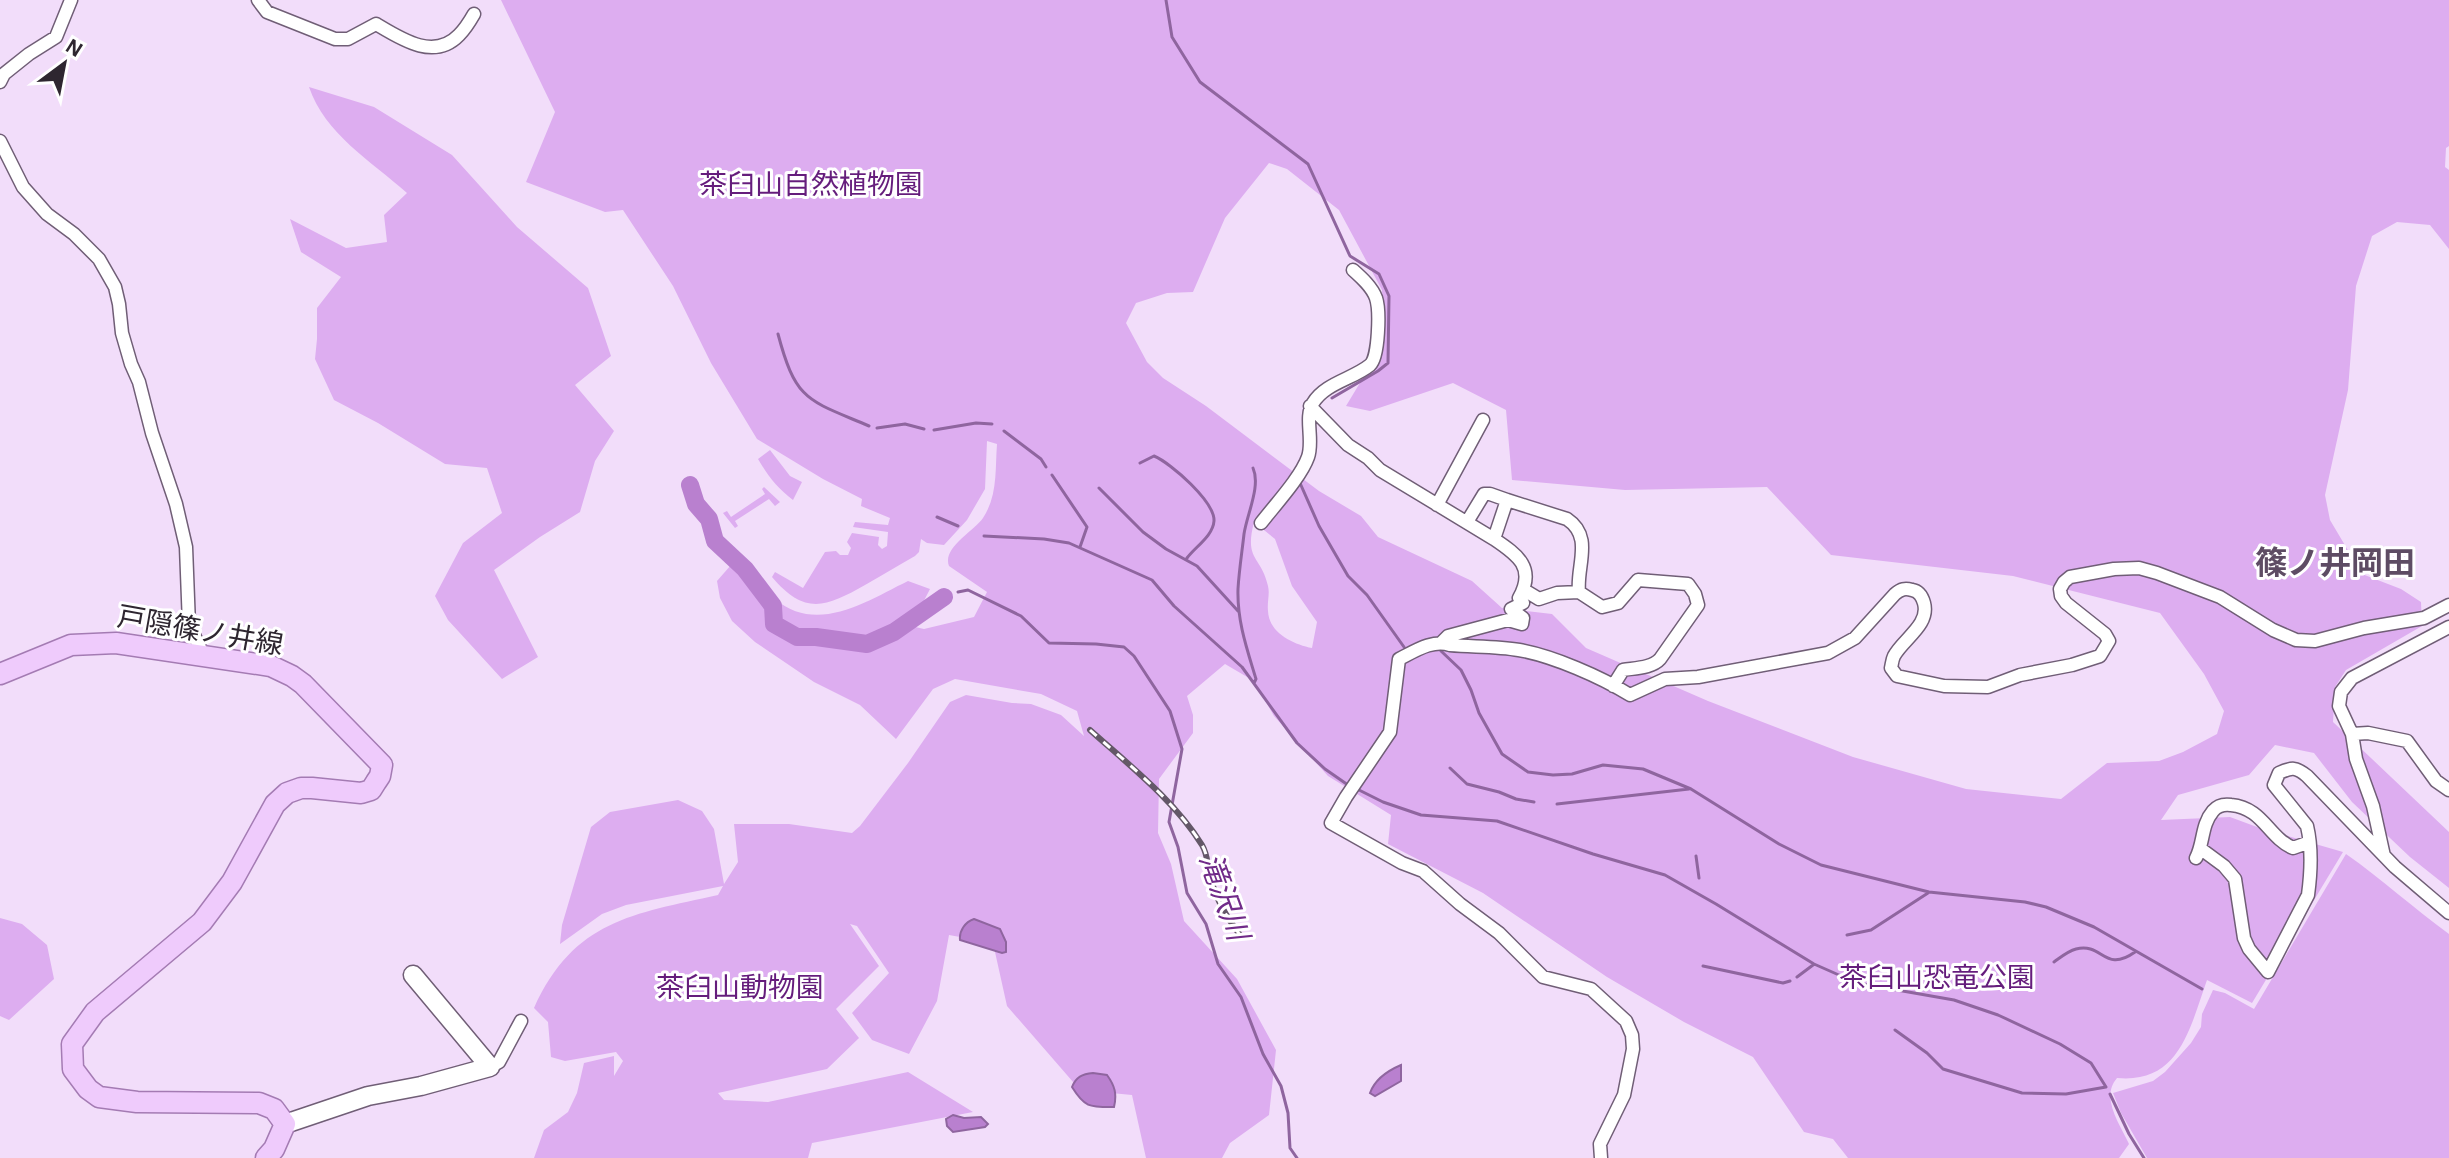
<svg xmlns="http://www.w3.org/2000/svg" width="2449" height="1158" font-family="'Alegreya Sans','Noto Sans JP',sans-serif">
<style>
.green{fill:#ddadf0;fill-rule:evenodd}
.water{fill:#b980cf;stroke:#8f659f;stroke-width:2}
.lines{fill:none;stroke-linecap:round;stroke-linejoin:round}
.stream{stroke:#8f659f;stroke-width:3}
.river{stroke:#b980cf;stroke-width:18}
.street-casing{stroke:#705e76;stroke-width:15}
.secondary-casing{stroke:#705e76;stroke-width:21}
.primary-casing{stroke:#a47bb3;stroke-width:23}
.street{stroke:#fff;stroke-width:12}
.secondary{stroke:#fff;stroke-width:18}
.primary{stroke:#efcbfc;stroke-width:20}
.rail-casing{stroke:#645868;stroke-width:6}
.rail{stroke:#fff;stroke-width:3;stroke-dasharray:9;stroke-linecap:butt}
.labels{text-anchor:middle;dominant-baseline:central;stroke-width:6;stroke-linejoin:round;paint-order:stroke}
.park-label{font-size:28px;fill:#651d7c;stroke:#fff}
.street-label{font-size:28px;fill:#2e2630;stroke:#fff}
.water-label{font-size:30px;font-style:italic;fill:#712b89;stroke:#fff}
.quarter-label{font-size:32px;font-weight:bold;fill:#5e4c64;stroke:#fff}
</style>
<rect width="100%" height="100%" fill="#f2ddfa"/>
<path class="green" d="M501 0H2449V146L2446 148 2445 167 2449 170V249L2430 225 2397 222 2372 236 2356 286 2348 390 2325 495 2330 520 2362 574 2401 589 2421 602 2422 626 2346 670 2335 687 2333 722 2449 832V888L2410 857 2352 802 2314 753 2275 745 2249 775 2178 795 2161 820 2230 817 2257 827 2343 852 2252 1003 2207 980C2190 1027 2180 1084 2117 1078 2100 1098 2120 1124 2129 1144L2119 1158H1848L1833 1139 1804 1132 1753 1057 1684 1022 1607 977 1483 893 1388 844 1391 815 1328 776 1274 716 1254 681 1225 664 1187 696 1193 715V733L1159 779 1158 833 1171 864 1184 921 1237 979 1276 1050 1269 1115 1230 1143 1222 1158H1146L1132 1095 1080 1090 1007 1006 993 943 949 935 937 1001 909 1054 872 1040 852 1013 889 973 857 926 850 924 879 966 836 1009 859 1038 827 1069 718 1093 724 1100 768 1102 908 1072 973 1112 812 1143 808 1158H534L544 1130 568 1112 577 1093 584 1063 614 1056V1076L623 1061 616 1052 565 1061 551 1057 548 1022 534 1008C574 920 633 914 718 895L723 886 626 905 602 914 560 944 562 925 591 827 610 812 678 800 702 811 714 829 724 884 738 862 734 824H789L852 833 860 826 908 763 950 702 966 695 1012 703 1031 704 1061 715 1084 736 1077 711 1041 694 955 679 933 689 896 739 860 705 814 682 755 642 732 621 720 598 717 581 738 557C750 570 762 587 775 599 817 635 867 601 908 581L930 589 911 626 924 629 974 617 987 592 949 566C942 548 973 532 983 518 998 495 995 470 997 444L987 441 985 489 967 520 944 545 927 543 921 539 919 552 915 556C898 566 882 575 865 585 826 607 805 616 772 577L775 572 803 588 825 552 836 551 840 555H848L851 548 847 542 852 533 879 537 878 545 882 549 887 546 888 532 853 527 855 522 888 525 890 518 861 506 862 499 823 479 757 439 711 363 673 286 623 210 605 212 526 182 555 112ZM1269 163 1287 169 1339 210 1382 290 1384 343 1346 406 1370 411 1453 383 1506 410 1512 480 1625 490 1767 487 1831 555 2013 576 2160 613 2204 674 2224 711 2217 734 2183 752 2159 761 2107 763 2061 799 1966 789 1853 757 1708 701 1586 648 1552 614 1502 608 1472 581 1378 537 1361 516 1319 491 1206 406 1163 378 1147 362 1126 323 1136 303 1167 293 1193 292 1225 218ZM1254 522 1275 539 1292 586 1317 622 1312 648C1293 644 1269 633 1268 611 1267 602 1270 594 1268 586 1261 555 1244 561 1254 522Z
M309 87 374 107 452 155 517 227 588 288 611 356 575 385 614 431 595 461 580 512 540 537 494 570 538 657 502 679 448 620 435 596 463 543 502 513 487 468 445 464 378 423 334 400 315 359 317 339V308L341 277 301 252 290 219 346 248 387 242 384 215 407 193C371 161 325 134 309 87Z
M770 450 790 476 802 482 793 500C777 488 768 476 758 459Z
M764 487 780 502 775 506 769 499 735 521 738 526 735 528 723 513 727 511 731 517 765 494 762 489Z
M2346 854C2382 879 2413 908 2449 934V1158H2147L2121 1113 2113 1093 2153 1081 2165 1072 2191 1043 2201 1027 2202 1014 2213 990 2225 993 2254 1009Z
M0 918 22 924 47 945 54 979 9 1020 0 1016Z"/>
<path class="water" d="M974 919 1000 929 1006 942V952L1002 953 960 940C959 931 965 922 974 919Z
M1401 1065V1081L1375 1096 1370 1093C1375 1079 1387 1071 1401 1065Z
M1093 1073 1107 1075C1115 1086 1117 1094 1114 1107 1090 1107 1085 1108 1072 1087 1076 1077 1082 1074 1093 1073Z
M953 1115 964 1118 981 1117 988 1124 985 1127 953 1132 947 1126 946 1119Z"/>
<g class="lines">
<path class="stream" d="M1166 0 1172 37 1200 82 1308 164 1350 256 1379 274 1389 296 1388 363 1378 371 1332 398
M778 334C796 402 808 400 869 426
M877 428 905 424 924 429
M934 430 976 423 992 424
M1004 431 1041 459 1046 467
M1140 463 1154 456C1171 463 1215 502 1214 521 1213 536 1195 547 1187 558
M1253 468C1261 486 1247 514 1244 534 1242 552 1239 571 1238 589 1237 621 1247 649 1256 679L1254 683
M1052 475 1087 527 1080 547
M1300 483 1319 526 1348 576 1367 595 1404 647
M1099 488 1143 532 1166 549 1197 566 1238 611
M937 517 958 526
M984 536 1044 539 1069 543 1152 580 1174 606 1242 667 1297 743 1325 769 1348 785
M958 592 968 590 1021 616 1049 643 1096 644 1124 647 1134 656 1170 711 1182 749 1169 822 1178 847 1187 893 1206 924 1218 964 1241 997 1263 1054 1281 1086 1288 1113 1290 1148 1297 1158
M1441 651 1461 670 1471 690 1479 713 1502 754 1528 772 1553 775 1572 774 1603 765 1643 769 1691 789 1779 844 1821 865 1929 892 2025 902 2046 907 2094 927 2202 989
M1450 768 1467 784 1499 792 1516 799 1534 802
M1357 789 1383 802 1421 815 1497 821 1593 854 1665 875 1716 904 1814 964 1857 983 1954 1000 1998 1015 2060 1044 2091 1063 2106 1087 2066 1094 2022 1093 1943 1069 1927 1053 1895 1030
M1557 804 1689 789
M1696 856 1699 878
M1847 935 1871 930 1928 893
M2054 962C2061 957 2068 951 2076 949 2103 942 2104 974 2135 952
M1703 966 1783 983 1790 981
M1797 977 1813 965
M2110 1094 2129 1134 2144 1158"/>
<path class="river" d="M690 485 696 504 709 519 715 541 745 569 773 606 774 624 797 637H816L867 644 894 632 944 597"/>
<g class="street-casing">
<path id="street" d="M258 0 267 12 335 39H348L376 24C401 39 434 61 459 35 465 29 470 21 474 14
M0 82 4 74 29 54 56 37 71 0
M0 141 23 187 47 214 74 234 99 259 115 287 119 304 122 333 131 364 139 382 152 433 176 504 186 547 189 625 204 656
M1310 406 1348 445 1368 458 1380 470 1494 539 1507 500 1567 519C1594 537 1576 566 1579 592L1602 607 1618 603 1638 580 1688 584 1695 594 1698 605 1660 659C1652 668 1635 668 1623 670L1613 686
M1437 505 1483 420
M1467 522 1484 494H1490L1507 500
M1261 523C1275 505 1301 477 1308 457 1314 441 1304 417 1313 403 1325 383 1353 379 1370 365 1379 357 1380 310 1376 298 1372 287 1362 278 1353 270
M1524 590 1539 599 1557 593 1579 592
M1442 642 1448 636 1508 620 1522 624 1523 618 1511 609 1523 603 1519 598C1536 568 1518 555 1494 539
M2352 734 2368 733 2407 741 2436 781 2449 790
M2201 849 2224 866 2235 879 2244 938 2249 949 2268 972 2308 895C2311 873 2312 847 2307 826L2274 785 2279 773C2292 767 2296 767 2307 776L2395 867 2449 913
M2384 856 2373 806 2356 759 2352 734 2339 706 2341 692 2352 678 2449 627
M2196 858C2204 843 2201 825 2213 811 2218 805 2224 804 2231 805 2263 808 2268 837 2293 848L2307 843
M490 1067 499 1062 521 1021
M1601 1158 1600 1144 1624 1095 1633 1049 1632 1035 1626 1021 1591 989 1543 977 1499 933 1460 904 1423 871 1402 863 1331 823 1346 797 1390 732 1399 659C1415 651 1433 639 1450 645 1473 647 1497 646 1519 650 1553 656 1601 677 1630 695L1665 679 1698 677 1828 653 1855 638 1895 594C1901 589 1905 588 1912 590 1919 591 1922 596 1924 603 1930 625 1903 639 1894 656 1892 660 1892 664 1891 668L1897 676 1944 686 1988 687 2020 675 2072 665 2100 656 2109 641 2105 634 2066 603 2061 596 2060 589 2064 582 2070 577 2114 569 2139 568 2157 573 2220 597 2273 630 2296 640 2315 641 2364 628 2424 618 2449 605"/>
</g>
<g class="secondary-casing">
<path id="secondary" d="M285 1124 368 1096 421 1086 490 1067 413 975"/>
</g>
<g class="primary-casing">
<path id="primary" d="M0 674 71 645 116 643 271 666 292 676 303 684 382 765 380 776 376 782 371 790 361 793 312 788H301L287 793 275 804 232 882 202 922 95 1012 72 1044 73 1069 88 1089 99 1097 137 1102 259 1103 274 1109 285 1124 274 1149 266 1158"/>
</g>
<use href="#street" class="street"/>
<use href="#secondary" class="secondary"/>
<use href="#primary" class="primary"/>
<g class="rail-casing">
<path id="rail" d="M1090 730C1129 765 1174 800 1202 845 1208 855 1207 864 1210 875 1215 898 1226 916 1240 935"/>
</g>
<use href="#rail" class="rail"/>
</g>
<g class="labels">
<g class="park-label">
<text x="811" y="186">茶臼山自然植物園</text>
<text x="1937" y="979">茶臼山恐竜公園</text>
<text x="740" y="989">茶臼山動物園</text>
</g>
<g class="street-label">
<text transform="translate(200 632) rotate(10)">戸隠篠ノ井線</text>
</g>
<g class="water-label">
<text transform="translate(1223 897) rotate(70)">滝沢川</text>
</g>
<g class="quarter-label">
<text x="2335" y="564">篠ノ井岡田</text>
</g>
</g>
<g transform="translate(64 64) rotate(32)" stroke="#ffffff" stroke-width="6" paint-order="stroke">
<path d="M0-6L14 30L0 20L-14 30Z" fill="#2e2630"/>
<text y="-12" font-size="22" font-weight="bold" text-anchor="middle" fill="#2e2630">N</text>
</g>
</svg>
